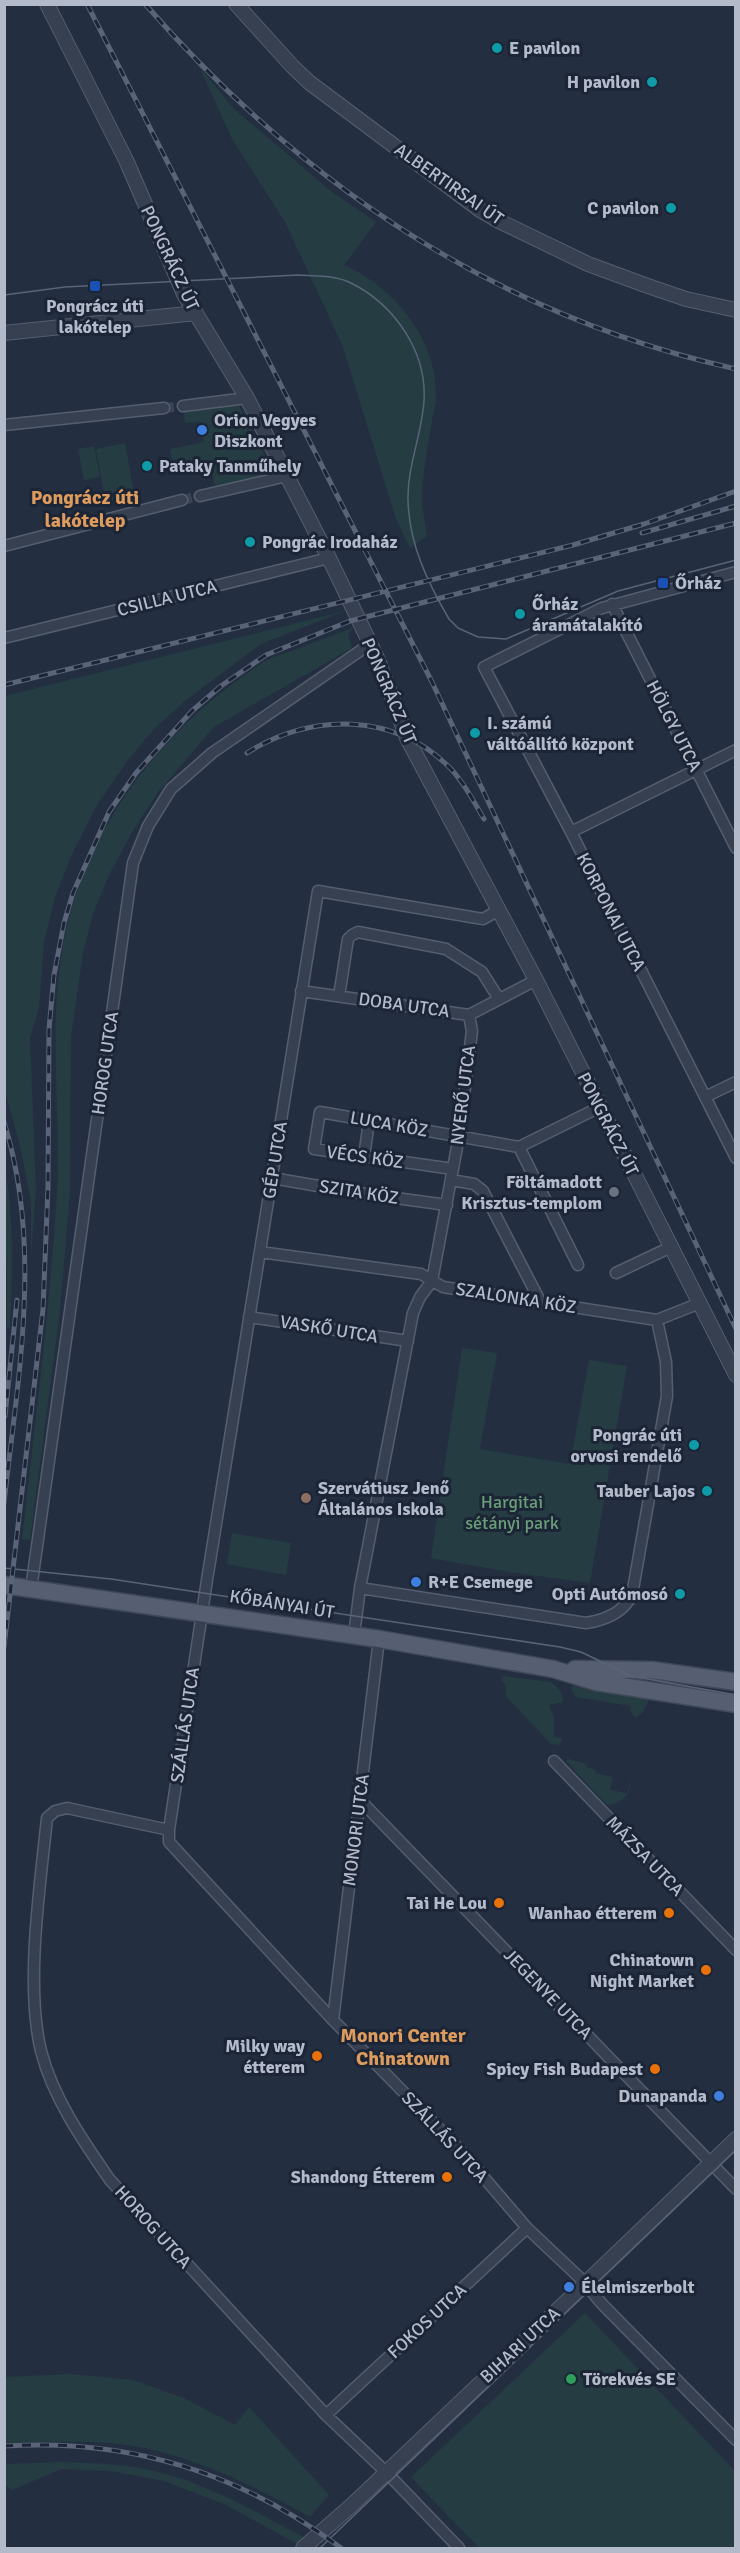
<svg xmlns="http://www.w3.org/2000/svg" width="740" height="2553" font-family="Signika,sans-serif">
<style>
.green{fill:#253d42}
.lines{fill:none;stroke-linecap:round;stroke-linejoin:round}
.minor-tunnel{stroke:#394356;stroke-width:10;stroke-dasharray:10 5;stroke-linecap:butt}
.minor-casing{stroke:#555e6e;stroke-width:13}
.tertiary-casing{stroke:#555e6e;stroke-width:16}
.primary-casing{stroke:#404959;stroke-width:19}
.minor{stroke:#374050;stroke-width:10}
.tertiary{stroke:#374050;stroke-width:14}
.primary{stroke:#555f71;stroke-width:16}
.tram{stroke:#596478;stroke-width:1.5}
.rail-casing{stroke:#596478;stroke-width:5}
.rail{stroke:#1c2536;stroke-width:3;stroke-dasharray:9;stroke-linecap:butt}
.culture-dot{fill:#0f9aa8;stroke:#1c2536;stroke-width:2}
.transit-dot{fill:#1a4fb4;stroke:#1c2536;stroke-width:2}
.shop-dot{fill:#3f7fe0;stroke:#1c2536;stroke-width:2}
.worship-dot{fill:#6b7280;stroke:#1c2536;stroke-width:2}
.education-dot{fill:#8d6e63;stroke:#1c2536;stroke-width:2}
.food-dot{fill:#e8710a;stroke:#1c2536;stroke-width:2}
.leisure-dot{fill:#2e9e5b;stroke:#1c2536;stroke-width:2}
.labels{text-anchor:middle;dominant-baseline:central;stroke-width:6;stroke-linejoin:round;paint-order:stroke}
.poi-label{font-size:18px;font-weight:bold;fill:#b3bbcb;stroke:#1c2536;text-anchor:end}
.street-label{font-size:18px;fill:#b3bbcb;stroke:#1c2536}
.park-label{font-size:18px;fill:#699e78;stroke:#1c2536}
.neighbourhood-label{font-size:20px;font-weight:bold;fill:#dd9b5d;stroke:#1c2536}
</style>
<rect width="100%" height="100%" fill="#232e41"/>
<path class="green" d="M199 66 232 107 332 192 376 222 344 265C393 286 438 340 436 396 436 406 432 417 431 427 427 448 424 469 422 490 421 505 425 521 427 536L410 548 396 519 343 347 285 222 232 139Z
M236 400 275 476 216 489 209 464 175 473 170 449 204 442 202 422 185 423 183 407Z
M125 443 135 498 106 504 96 449Z
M94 446 100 477 84 480 78 449Z
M345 611 261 644 185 701 154 729 128 760 97 805 73 852 55 897 44 943 39 1008 30 1038 36 1189 31 1259V1202L20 1146 5 1090V696Z
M353 628 348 634 352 648 214 727 159 791 134 829 109 875 93 914 83 953 71 1037 70 1193 60 1311 30 1540 22 1539C35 1424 50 1308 57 1193 61 1111 48 1027 63 946 84 827 164 726 264 662 273 656 284 654 294 650 313 643 333 635 353 628Z
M5 1168C14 1222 13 1273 10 1328L7 1327C8 1274 4 1221 5 1168Z
M462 1348 497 1353 480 1449 570 1464 589 1360 627 1366 590 1583 509 1572 431 1558Z
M232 1533 291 1543 286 1575 227 1564Z
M503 1676 551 1682C558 1688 564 1693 563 1702L549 1705 554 1718V1737L562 1738 560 1745 551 1744 505 1695 506 1686 501 1680Z
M573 1685 646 1697 649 1700 642 1713 635 1718 630 1710 631 1706 575 1697 571 1688Z
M569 1759 587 1764 586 1767 596 1770 595 1773 613 1777 610 1790 627 1793 631 1779C631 1793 622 1805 607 1805L566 1761Z
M585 2313 735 2471V2548H479L411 2477Z
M71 2374 133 2380 184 2398 235 2425 249 2407 329 2495 310 2517C249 2483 181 2449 110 2443 75 2441 40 2442 5 2443V2377Z
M61 2462C96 2463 132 2464 166 2474 215 2488 260 2514 304 2537L299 2545 226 2505 164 2481 110 2471 62 2469 12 2490 5 2485 4 2464Z"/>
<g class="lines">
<path class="minor-tunnel" d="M164 408 183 406
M182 500 200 496"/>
<g class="minor-casing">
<path id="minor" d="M183 406 247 398
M4 425 164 408
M200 496 287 476
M4 546 182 500
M736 572 602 608 484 667 571 832 736 1158
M612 604 736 848
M4 638 329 558
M571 832 736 750
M499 910 483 919 318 891 207 1580 169 1830V1842L333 2020 463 2153 527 2228 580 2278 603 2305 736 2440
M301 991 469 1015 536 980
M339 996 348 939 352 935 358 932 446 949 482 972 499 999
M705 1097 736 1082
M519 1147 578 1265
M364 1157 369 1121
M453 1169 314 1149 320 1112 519 1147 600 1107
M272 1178 359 1193 447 1205
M451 1180 474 1184 483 1191 541 1303
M260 1252 421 1274 443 1287 657 1320 700 1303
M616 1273 671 1247
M249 1317 408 1341
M360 1588 586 1623C606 1620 623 1613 632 1595L667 1396 666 1362 657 1320
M31 1589 133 863 148 826 171 789 212 753 370 644
M354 1635 360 1588 413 1313 420 1297 432 1281 459 1136 472 1031 469 1015
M554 1761 736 1950
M359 1799 736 2189
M169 1830 67 1808 55 1811 47 1818C40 1887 25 1985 41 2051 53 2098 83 2141 110 2180L326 2415 386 2472 459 2548
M333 2020 379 1639
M326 2415 527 2228"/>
</g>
<g class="tertiary-casing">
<path id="tertiary" d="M47 4 126 160 184 294 247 398 329 558 378 660 407 738 536 980 736 1375
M236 4 293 67 310 83 480 210 499 221 588 264 645 285 686 299 736 310
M4 333 196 313
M303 2548 352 2505 570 2298 736 2139"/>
</g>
<g class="primary-casing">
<path id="primary" d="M4 1585 379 1639 553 1669 596 1682 736 1704
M575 1669 652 1670 736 1682"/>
</g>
<use href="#minor" class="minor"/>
<use href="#tertiary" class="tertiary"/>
<use href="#primary" class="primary"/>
<path class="tram" d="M4 295 65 287 298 275C315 276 335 275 351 283 395 305 427 352 424 401 422 434 407 467 408 500 409 544 427 581 449 619L458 628 478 637 506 639 618 591 736 560
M4 1568 111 1579 560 1647 581 1652 631 1676 736 1695
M320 2548 736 2150"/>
<g class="rail-casing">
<path id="rail" d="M87 4 432 682 736 1329
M145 4C304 186 498 316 736 369
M642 533 736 506
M4 685 573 545 644 524 736 491
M247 753C311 712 396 712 451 769 465 784 474 802 484 819
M4 1122C43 1247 18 1376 4 1503
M5 1416 17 1300
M4 1647 43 1309 48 1187 49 1029 54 975 64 923 73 893 109 812 136 773 192 711 221 686 266 655 350 621 736 523
M4 2446C131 2438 240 2473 341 2548"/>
</g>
<use href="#rail" class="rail"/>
</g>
<g class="culture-dot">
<circle cx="497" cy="48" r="6"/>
<circle cx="652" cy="82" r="6"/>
<circle cx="671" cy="208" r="6"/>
<circle cx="147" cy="466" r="6"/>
<circle cx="250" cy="542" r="6"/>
<circle cx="520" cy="614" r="6"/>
<circle cx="475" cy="733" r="6"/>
<circle cx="694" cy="1445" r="6"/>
<circle cx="707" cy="1491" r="6"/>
<circle cx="680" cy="1594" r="6"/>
</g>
<g class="transit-dot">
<rect x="89" y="280" width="12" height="12" rx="3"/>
<rect x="657" y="577" width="12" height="12" rx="3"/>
</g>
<g class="shop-dot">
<circle cx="202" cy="430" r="6"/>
<circle cx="416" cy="1582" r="6"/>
<circle cx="719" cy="2096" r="6"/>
<circle cx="569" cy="2287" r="6"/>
</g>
<circle class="worship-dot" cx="614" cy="1192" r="6"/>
<circle class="education-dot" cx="306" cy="1498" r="6"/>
<g class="food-dot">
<circle cx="499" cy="1903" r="6"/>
<circle cx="669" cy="1913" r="6"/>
<circle cx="706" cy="1970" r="6"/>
<circle cx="317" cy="2056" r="6"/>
<circle cx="655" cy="2069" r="6"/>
<circle cx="447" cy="2177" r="6"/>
</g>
<circle class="leisure-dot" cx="571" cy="2379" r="6"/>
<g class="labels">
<g class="poi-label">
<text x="509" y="48" text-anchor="start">E pavilon</text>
<text x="640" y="82">H pavilon</text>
<text x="659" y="208">C pavilon</text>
<text x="95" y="306" text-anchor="middle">Pongrácz úti<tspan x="95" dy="21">lakótelep</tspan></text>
<text x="214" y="420" text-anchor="start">Orion Vegyes<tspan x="214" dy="21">Diszkont</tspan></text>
<text x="159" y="466" text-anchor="start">Pataky Tanműhely</text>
<text x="262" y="542" text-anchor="start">Pongrác Irodaház</text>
<text x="675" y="583" text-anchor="start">Őrház</text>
<text x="532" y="604" text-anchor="start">Őrház<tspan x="532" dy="21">áramátalakító</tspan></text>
<text x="487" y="723" text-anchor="start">I. számú<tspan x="487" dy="21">váltóállító központ</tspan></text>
<text x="602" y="1182">Föltámadott<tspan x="602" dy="21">Krisztus-templom</tspan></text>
<text x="682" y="1435">Pongrác úti<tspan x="682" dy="21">orvosi rendelő</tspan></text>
<text x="318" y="1488" text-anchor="start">Szervátiusz Jenő<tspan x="318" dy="21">Általános Iskola</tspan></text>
<text x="695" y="1491">Tauber Lajos</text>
<text x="428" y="1582" text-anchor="start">R+E Csemege</text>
<text x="668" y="1594">Opti Autómosó</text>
<text x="487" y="1903">Tai He Lou</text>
<text x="657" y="1913">Wanhao étterem</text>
<text x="694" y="1960">Chinatown<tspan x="694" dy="21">Night Market</tspan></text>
<text x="305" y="2046">Milky way<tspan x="305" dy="21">étterem</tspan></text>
<text x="643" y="2069">Spicy Fish Budapest</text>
<text x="707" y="2096">Dunapanda</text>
<text x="435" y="2177">Shandong Étterem</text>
<text x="581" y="2287" text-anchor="start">Élelmiszerbolt</text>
<text x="583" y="2379" text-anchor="start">Törekvés SE</text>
</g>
<g class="street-label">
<text transform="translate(449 184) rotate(35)">ALBERTIRSAI ÚT</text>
<text transform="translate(170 258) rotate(65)">PONGRÁCZ ÚT</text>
<text transform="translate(167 598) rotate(-14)">CSILLA UTCA</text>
<text transform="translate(389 691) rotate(67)">PONGRÁCZ ÚT</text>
<text transform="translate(674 726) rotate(63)">HÖLGY UTCA</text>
<text transform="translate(611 912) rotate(63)">KORPONAI UTCA</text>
<text transform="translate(404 1005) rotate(8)">DOBA UTCA</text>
<text transform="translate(105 1063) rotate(-82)">HOROG UTCA</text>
<text transform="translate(463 1095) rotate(-83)">NYERŐ UTCA</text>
<text transform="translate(389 1124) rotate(10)">LUCA KÖZ</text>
<text transform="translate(608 1124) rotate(63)">PONGRÁCZ ÚT</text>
<text transform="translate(365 1157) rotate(8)">VÉCS KÖZ</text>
<text transform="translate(275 1160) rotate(-81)">GÉP UTCA</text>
<text transform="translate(359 1192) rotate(9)">SZITA KÖZ</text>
<text transform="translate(516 1298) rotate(9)">SZALONKA KÖZ</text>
<text transform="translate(329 1329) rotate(9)">VASKŐ UTCA</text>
<text transform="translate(282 1604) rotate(9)">KŐBÁNYAI ÚT</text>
<text transform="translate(185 1725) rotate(-82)">SZÁLLÁS UTCA</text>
<text transform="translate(356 1830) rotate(-83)">MONORI UTCA</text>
<text transform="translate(645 1856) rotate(46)">MÁZSA UTCA</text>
<text transform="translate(548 1994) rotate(46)">JEGENYE UTCA</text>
<text transform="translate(445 2137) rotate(47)">SZÁLLÁS UTCA</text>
<text transform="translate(153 2227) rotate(48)">HOROG UTCA</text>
<text transform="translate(427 2321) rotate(-43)">FOKOS UTCA</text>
<text transform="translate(520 2345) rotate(-43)">BIHARI UTCA</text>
</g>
<g class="park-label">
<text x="512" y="1502">Hargitai<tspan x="512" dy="21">sétányi park</tspan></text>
</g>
<g class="neighbourhood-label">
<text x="85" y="497">Pongrácz úti<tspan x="85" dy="23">lakótelep</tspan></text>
<text x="403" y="2035">Monori Center<tspan x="403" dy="23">Chinatown</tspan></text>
</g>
</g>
<rect width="740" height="2553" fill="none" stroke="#b3bbcb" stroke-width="12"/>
</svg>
